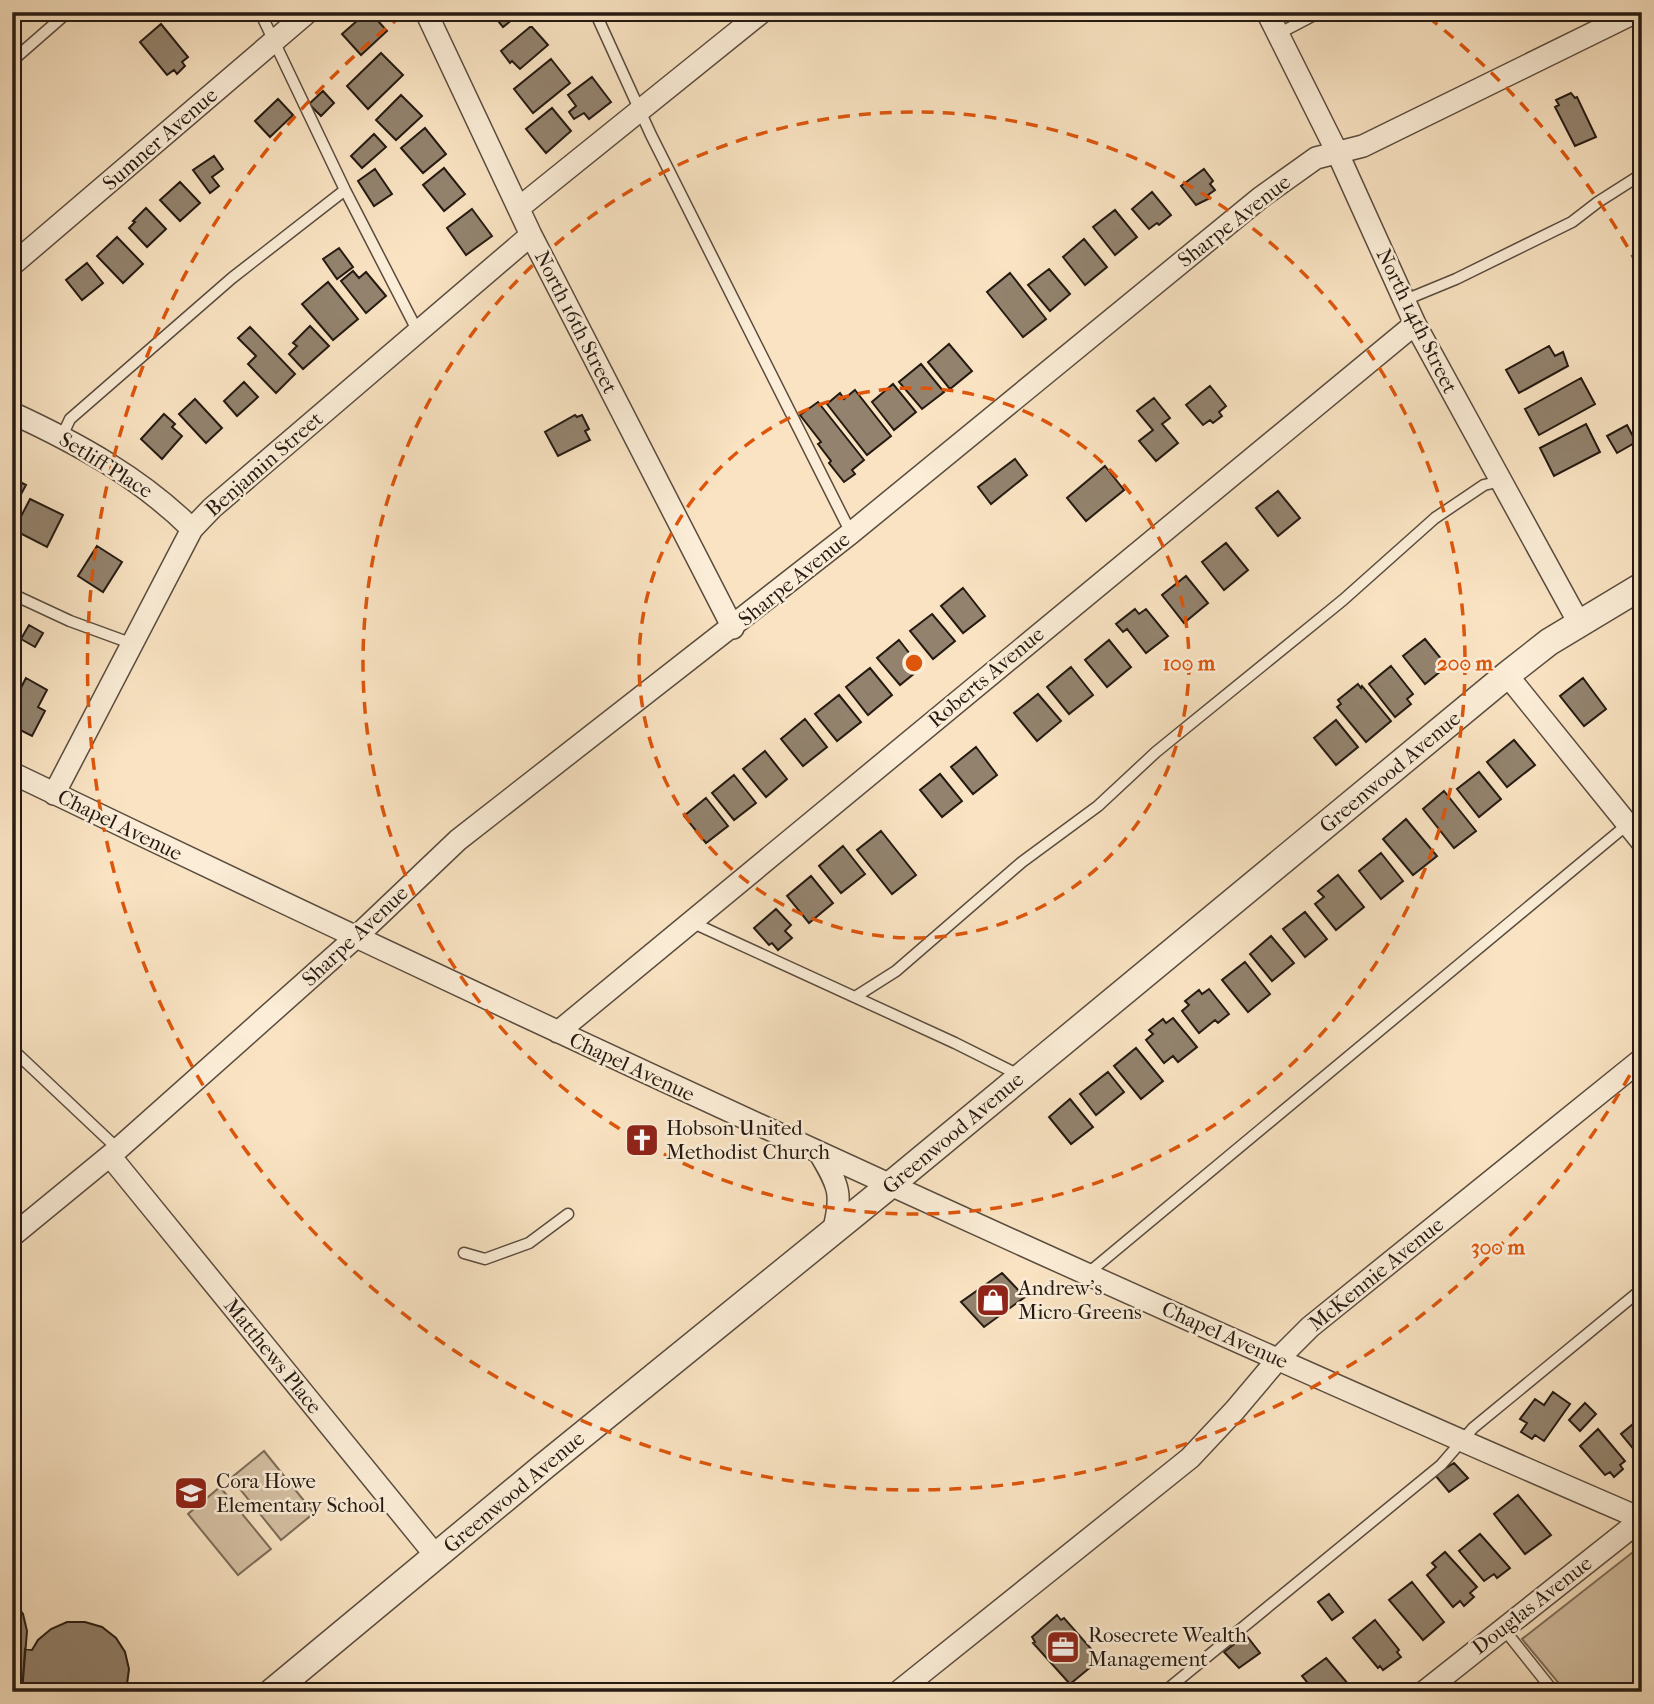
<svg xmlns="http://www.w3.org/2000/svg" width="1654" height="1704" font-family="'IM FELL French Canon',serif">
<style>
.green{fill:#d5c1a4;stroke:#7d6e5b;stroke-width:2}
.building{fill:#93836e;stroke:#251a12;stroke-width:2}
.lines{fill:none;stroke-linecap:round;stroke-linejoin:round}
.service-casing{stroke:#5a4c3e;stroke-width:13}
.minor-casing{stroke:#5a4c3e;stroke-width:24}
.tertiary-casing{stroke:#5a4c3e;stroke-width:29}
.service{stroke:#fbedd7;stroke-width:10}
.minor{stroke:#fbedd7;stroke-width:21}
.tertiary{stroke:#fbedd7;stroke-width:26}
.ring{fill:none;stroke:#de560c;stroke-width:3.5;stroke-dasharray:12 9}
.labels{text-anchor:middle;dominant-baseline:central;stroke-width:5;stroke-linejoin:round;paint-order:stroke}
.street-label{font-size:21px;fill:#251a12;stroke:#fbedd7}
.poi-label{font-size:21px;fill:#251a12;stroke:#fbedd7;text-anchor:start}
.centre{fill:#de560c;stroke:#fbedd7;stroke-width:3.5}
.ring-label{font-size:21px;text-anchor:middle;font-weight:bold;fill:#de560c;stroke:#fbedd7;stroke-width:5;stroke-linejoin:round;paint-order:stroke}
</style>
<rect width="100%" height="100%" fill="#f9e3c2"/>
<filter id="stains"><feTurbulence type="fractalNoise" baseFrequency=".00286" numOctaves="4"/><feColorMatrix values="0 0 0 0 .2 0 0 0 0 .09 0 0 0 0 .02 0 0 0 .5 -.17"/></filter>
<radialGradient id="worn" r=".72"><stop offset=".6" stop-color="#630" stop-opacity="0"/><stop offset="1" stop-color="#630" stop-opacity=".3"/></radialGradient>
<path class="green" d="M264 1451 314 1513 281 1540 231 1478Z
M220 1487 271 1549 238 1575 188 1514Z
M1642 1545V1692H1566L1522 1639Z"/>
<path class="building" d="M367 12H370L387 31 361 55 342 34Z
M491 12H522L503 27Z
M161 24 188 57 182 62 185 66 177 74 174 70 167 75 140 42Z
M530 27H532L548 45 520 69 512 61 510 63 501 51Z
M381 53 403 75 368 109 347 86Z
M551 59 570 83 533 113 514 89Z
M592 77 611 102 589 119 584 113 574 119 569 112 576 106 568 95Z
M323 91 334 103 321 116 309 104Z
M1571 93 1575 98 1577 97 1596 137 1575 146 1555 107 1559 105 1556 100Z
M401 95 422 116 396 140 376 120Z
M278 99 293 115 270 137 255 121Z
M552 108 571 131 546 153 526 129Z
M425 128 446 154 423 173 401 148Z
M374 134 386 147 362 168 351 156Z
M214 156 223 169 212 177 219 186 210 193 193 170Z
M444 168 465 194 444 211 423 185Z
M375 169 392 194 374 206 358 181Z
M1204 169 1213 181 1210 184 1215 190 1208 195 1210 198 1196 205 1181 186Z
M180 182 200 203 180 221 160 200Z
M1152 192 1171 215 1159 225 1157 223 1149 229 1132 209Z
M146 208 166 229 147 247 129 228 135 222 133 221Z
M472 209 492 236 466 255 447 228Z
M1115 210 1137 237 1115 255 1093 227Z
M117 237 143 264 123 283 97 256Z
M1084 239 1107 267 1085 285 1063 257Z
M339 248 353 267 337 279 323 259Z
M87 263 103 283 82 300 66 280Z
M1049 269 1070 294 1050 311 1028 285Z
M353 271 359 278 366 272 386 296 366 313 341 281Z
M1010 273 1046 319 1023 337 987 292Z
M328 282 358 319 333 340 302 304Z
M310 326 329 346 303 369 289 354 297 346 293 343Z
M250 327 295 374 276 393 248 364 256 356 238 338Z
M949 344 972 371 950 389 928 362Z
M1549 346 1555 356 1563 352 1568 366 1519 393 1506 370Z
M921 364 944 392 922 409 899 382Z
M1581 378 1595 404 1539 435 1525 409Z
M244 382 258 397 237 416 224 401Z
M893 384 916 412 894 430 872 402Z
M1210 386 1226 406 1219 412 1222 416 1213 423 1210 420 1203 425 1186 405Z
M855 390 891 436 867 455 827 404 840 393 844 399Z
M1154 398 1170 418 1162 424 1178 443 1156 461 1139 441 1153 430 1137 411Z
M195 399 222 428 206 443 179 414Z
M818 402 864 460 852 470 855 474 844 482 829 463 831 461 818 444 821 442 800 415Z
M164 414 175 424 172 427 182 436 162 459 141 439Z
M575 415 577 417 582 415 589 429 585 431 590 440 558 456 545 432Z
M1586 424 1600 452 1554 476 1540 448Z
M1627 425 1636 442 1617 453 1607 436Z
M1015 459 1027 475 991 504 978 487Z
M1105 466 1124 490 1086 521 1067 498Z
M12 478 26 485 12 511Z
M1278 491 1300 518 1278 536 1256 508Z
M30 499 63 515 47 547 14 530Z
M1226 543 1248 570 1224 590 1202 562Z
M97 546 122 562 103 592 78 576Z
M1186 576 1208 603 1184 623 1162 595Z
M963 588 985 616 963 633 941 606Z
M1135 609 1139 614 1146 609 1168 636 1146 653 1127 629 1123 632 1116 624Z
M932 614 955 641 933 659 910 631Z
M29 625 43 633 35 647 21 639Z
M1425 639 1447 666 1425 684 1403 656Z
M899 640 921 668 900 685 877 658Z
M1109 640 1131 667 1107 687 1085 660Z
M1391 666 1413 694 1407 699 1411 704 1395 717 1369 684Z
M1071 667 1093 695 1069 714 1047 687Z
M870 668 892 695 868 715 846 687Z
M26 678 47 690 38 707 45 711 32 736 12 726V705Z
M1583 678 1606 709 1584 726 1560 696Z
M1358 684 1361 688 1362 686 1391 721 1366 742 1337 707 1341 704 1338 700Z
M1038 694 1061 721 1037 741 1014 713Z
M839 695 861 722 837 741 815 714Z
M805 719 827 747 803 766 781 739Z
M1336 720 1358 747 1336 765 1314 738Z
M1514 740 1535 765 1507 787 1487 762Z
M976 747 997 775 973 794 951 767Z
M765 751 787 779 766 797 743 769Z
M1479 772 1501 799 1479 817 1457 789Z
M940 774 962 801 942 817 920 790Z
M734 775 756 803 734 820 712 793Z
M1444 791 1476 831 1454 848 1423 809Z
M706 798 728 826 706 843 684 816Z
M1406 819 1437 856 1413 875 1383 839Z
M881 831 916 875 892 894 857 850Z
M843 846 865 874 841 893 819 866Z
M1381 853 1403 881 1381 899 1359 871Z
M1338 875 1364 907 1336 930 1315 904 1324 897 1318 891Z
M811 876 833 903 809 923 787 896Z
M776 909 791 925 785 931 792 938 778 950 772 943 769 945 754 928Z
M1305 912 1327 939 1305 957 1283 929Z
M1271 936 1294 963 1272 981 1250 954Z
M1245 962 1270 994 1248 1012 1222 980Z
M1209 989 1229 1014 1218 1023 1215 1020 1199 1033 1182 1011 1189 1005 1185 1001 1199 990 1202 994Z
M1173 1018 1197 1047 1178 1062 1173 1056 1164 1063 1146 1040 1153 1034 1149 1030 1163 1019 1166 1023Z
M1136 1048 1163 1081 1141 1099 1114 1066Z
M1108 1072 1124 1092 1096 1115 1080 1094Z
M1070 1099 1093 1127 1071 1144 1049 1117Z
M1002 1273 1025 1297 984 1327 961 1302Z
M1553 1392 1570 1404 1544 1441 1535 1435 1532 1439 1521 1432 1527 1423 1520 1419 1535 1399 1544 1405Z
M1585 1403 1596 1414 1580 1431 1569 1420Z
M1641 1413 1642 1446 1635 1451 1621 1434 1639 1419 1636 1417Z
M1598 1429 1625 1461 1620 1465 1623 1469 1614 1477 1610 1472 1605 1475 1580 1446Z
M1454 1463 1468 1478 1449 1492 1435 1475Z
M1518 1495 1551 1535 1525 1554 1494 1514Z
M1480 1534 1510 1568 1497 1578 1494 1574 1484 1581 1459 1551Z
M1445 1552 1477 1587 1470 1593 1474 1597 1464 1606 1460 1601 1453 1607 1427 1575 1436 1567 1432 1563Z
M1412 1582 1444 1622 1423 1640 1389 1600Z
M1329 1594 1343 1612 1332 1620 1318 1602Z
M12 1599 23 1614 27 1631 22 1692H12Z
M1057 1615 1061 1620 1064 1618 1093 1651 1090 1653 1098 1661 1070 1684 1033 1643 1035 1642 1032 1637Z
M1375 1620 1399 1650 1397 1652 1401 1657 1383 1670 1380 1666 1378 1668 1353 1638Z
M67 1622H85L102 1627 116 1638 125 1652 129 1669 126 1692H22L25 1649 32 1650 38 1640 51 1629Z
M1246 1635 1260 1653 1239 1668 1224 1652Z
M1326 1658 1355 1692H1315L1302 1676Z
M1519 1684 1526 1692H1503L1509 1687 1511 1691Z"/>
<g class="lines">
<g class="service-casing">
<path id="service" d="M260 12 345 190 417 330
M595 12 651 135 851 533
M1278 34 1320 12
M12 61 68 12
M1405 300 1456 279 1572 222 1598 202 1642 174
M62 436 70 419 232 278 345 190
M12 594 70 621 133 644
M691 922 955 1043 1019 1075
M855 997 896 971 1022 862 1098 806 1156 752 1343 600 1435 518 1484 485 1501 481
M12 1049 118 1149
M464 1253 485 1259 529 1243 568 1214
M1087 1274 1628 824 1642 815
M1503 1628 1554 1692
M1164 1692 1441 1465 1473 1428 1642 1289"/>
</g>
<g class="minor-casing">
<path id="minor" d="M426 12 531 235 733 628
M1267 12 1338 154 1415 324 1579 623
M520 207 762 12
M12 265 308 12
M12 413C77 443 141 478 192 529
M1507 675 1642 842
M12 773C551 1032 1093 1282 1642 1519L1424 1692
M54 794 192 529 212 508 531 235
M558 1032 1415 324
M820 1154C839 1186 843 1194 833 1232
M110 1156 436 1556
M12 1236 118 1149 355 938 458 840 851 533 1260 198 1316 158 1363 146 1636 12
M898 1692 1190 1458 1235 1410 1278 1359 1310 1327 1642 1059"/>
</g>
<g class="tertiary-casing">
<path id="tertiary" d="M272 1692 543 1467 889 1186 1507 675 1549 642 1642 586"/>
</g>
<use href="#service" class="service"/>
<use href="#minor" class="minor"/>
<use href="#tertiary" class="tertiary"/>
</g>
<g class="ring">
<circle cx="914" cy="663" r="275"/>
<circle cx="914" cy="663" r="551"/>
<path d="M1640 1057A826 826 0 1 1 400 17M1428 17A826 826 0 0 1 1640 269"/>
</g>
<defs>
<g id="church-square" transform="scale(1.75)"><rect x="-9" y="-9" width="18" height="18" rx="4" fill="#8f2418" stroke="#fbedd7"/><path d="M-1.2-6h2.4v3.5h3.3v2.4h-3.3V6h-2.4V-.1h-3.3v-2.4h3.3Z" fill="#fff"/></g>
<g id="shop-square" transform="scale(1.75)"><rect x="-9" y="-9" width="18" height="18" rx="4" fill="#8f2418" stroke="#fbedd7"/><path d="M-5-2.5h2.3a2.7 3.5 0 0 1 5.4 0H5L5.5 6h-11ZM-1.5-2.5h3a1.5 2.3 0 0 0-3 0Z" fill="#fff"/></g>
<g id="school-square" transform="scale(1.75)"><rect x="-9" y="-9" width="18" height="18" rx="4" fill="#8f2418" stroke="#fbedd7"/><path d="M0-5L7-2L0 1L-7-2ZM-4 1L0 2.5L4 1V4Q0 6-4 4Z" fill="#fff"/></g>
<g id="office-square" transform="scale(1.75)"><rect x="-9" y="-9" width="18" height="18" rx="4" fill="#8f2418" stroke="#fbedd7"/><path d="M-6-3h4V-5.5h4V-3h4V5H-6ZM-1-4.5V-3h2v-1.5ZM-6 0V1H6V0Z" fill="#fff"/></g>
</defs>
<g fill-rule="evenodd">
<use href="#church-square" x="642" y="1140"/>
<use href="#shop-square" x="993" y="1300"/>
<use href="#school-square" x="191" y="1493"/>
<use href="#office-square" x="1063" y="1647"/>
</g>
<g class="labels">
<g class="street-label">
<text transform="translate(160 139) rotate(-41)">Sumner Avenue</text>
<text transform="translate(1234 221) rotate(-38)">Sharpe Avenue</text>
<text transform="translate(1417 321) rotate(64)">North 14th Street</text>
<text transform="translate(576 322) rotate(63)">North 16th Street</text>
<text transform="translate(264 464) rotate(-41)">Benjamin Street</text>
<text transform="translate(106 465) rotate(32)">Setliff Place</text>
<text transform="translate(794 579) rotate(-39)">Sharpe Avenue</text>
<text transform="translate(986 677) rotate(-40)">Roberts Avenue</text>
<text transform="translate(1390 772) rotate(-40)">Greenwood Avenue</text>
<text transform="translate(120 825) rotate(26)">Chapel Avenue</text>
<text transform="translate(355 936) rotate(-43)">Sharpe Avenue</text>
<text transform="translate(632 1067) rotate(25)">Chapel Avenue</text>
<text transform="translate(953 1133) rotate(-40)">Greenwood Avenue</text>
<text transform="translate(1376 1274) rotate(-39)">McKennie Avenue</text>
<text transform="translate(1225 1335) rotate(24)">Chapel Avenue</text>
<text transform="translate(273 1356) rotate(51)">Matthews Place</text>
<text transform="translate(514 1492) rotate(-40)">Greenwood Avenue</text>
<text transform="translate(1532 1605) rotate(-38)">Douglas Avenue</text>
</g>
<g class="poi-label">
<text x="666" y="1128">Hobson United<tspan x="666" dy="24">Methodist Church</tspan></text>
<text x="1018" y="1288">Andrew’s<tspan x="1018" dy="24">Micro-Greens</tspan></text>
<text x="216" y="1481">Cora Howe<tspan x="216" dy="24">Elementary School</tspan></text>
<text x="1088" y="1635">Rosecrete Wealth<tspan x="1088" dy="24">Management</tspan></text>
</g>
</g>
<circle cx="914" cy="663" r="10" class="centre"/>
<g class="ring-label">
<text x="1189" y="670">100 m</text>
<text x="1465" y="670">200 m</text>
<text x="1498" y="1254">300 m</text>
</g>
<rect width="1654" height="1704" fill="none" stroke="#f9e3c2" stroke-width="42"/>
<rect x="14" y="14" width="1626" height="1676" fill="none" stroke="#251a12" stroke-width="3.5"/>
<rect x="21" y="21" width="1612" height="1662" fill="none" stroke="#251a12" stroke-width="2"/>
<rect width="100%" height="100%" filter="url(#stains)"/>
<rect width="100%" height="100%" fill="url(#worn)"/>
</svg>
